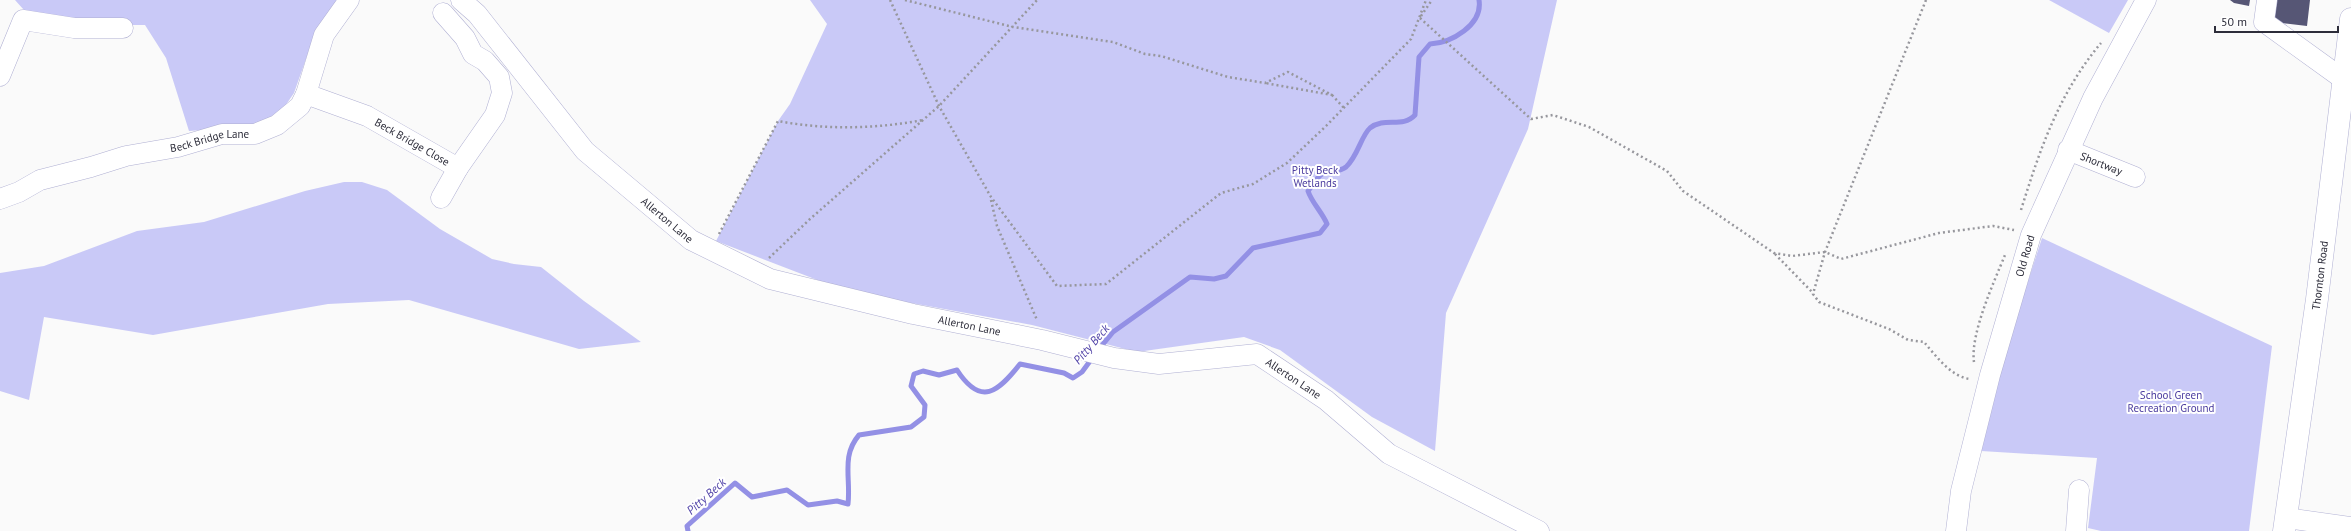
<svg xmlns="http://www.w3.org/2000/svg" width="2351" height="531" font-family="'PT Sans',sans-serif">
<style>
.green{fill:#c9c9f7}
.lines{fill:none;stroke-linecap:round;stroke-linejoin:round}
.stream{stroke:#9390e5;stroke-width:5}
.building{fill:#565675}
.minor-casing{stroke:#b0b0d3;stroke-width:21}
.major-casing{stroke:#b0b0d3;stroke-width:23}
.path{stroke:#97979d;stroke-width:2.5;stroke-dasharray:2 3;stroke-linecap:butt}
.minor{stroke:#fff;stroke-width:20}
.major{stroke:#fff;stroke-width:22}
.labels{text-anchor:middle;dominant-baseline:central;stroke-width:4;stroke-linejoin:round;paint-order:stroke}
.street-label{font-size:11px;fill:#2d2d3a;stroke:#fff}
.park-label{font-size:11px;fill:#4b3c9f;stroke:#fff}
.water-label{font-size:12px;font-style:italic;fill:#5244a8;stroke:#fff}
</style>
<rect width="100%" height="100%" fill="#fafafa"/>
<path class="green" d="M15 0H337L314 36 294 93 279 115 253 126 189 131 166 58 145 25H73L32 19Z
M810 0H1557L1528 129 1446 313 1435 451 1372 417 1280 350 1244 337 1137 352 1032 325 846 291 716 241 778 121 790 104 827 24Z
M2049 0H2128L2109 33Z
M344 182H362L387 190 440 229 492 259 514 264 541 267 584 301 641 342 579 349 409 300 328 304 153 335 44 317 29 400 0 391V273L44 266 137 231 204 222 305 191Z
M2042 238 2272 346 2249 531H2101L2088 528 2097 458 1981 451 2001 365Z"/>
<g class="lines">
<path class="stream" d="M1099 349 1113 332 1190 277 1214 279 1226 276 1253 248 1320 233 1327 224C1322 212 1312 203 1308 191 1312 186 1317 177 1322 174 1329 171 1340 172 1346 167 1358 156 1361 136 1370 128 1385 116 1402 129 1415 115L1419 57 1430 44C1451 43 1483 25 1479 0
M688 531 687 526 735 483 752 497 787 490 808 505 837 501 848 504C851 478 841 456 859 435L911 427 924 417 925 405 911 386 914 374 923 371 939 375 957 370C981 407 998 392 1020 364L1064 373 1073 378 1082 372 1093 357"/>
</g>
<path class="building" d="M2230 0H2250L2249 6 2234 3Z
M2275 0H2310L2307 26 2272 22Z"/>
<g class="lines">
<g class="minor-casing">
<g id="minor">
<path id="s1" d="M461 0 477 14 585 151 691 240 770 279 913 314 1042 340 1114 358 1159 364 1257 354 1326 400 1389 454 1539 531"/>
<path d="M2267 0 2264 22 2343 79"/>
<path d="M0 76 23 20 74 28H123"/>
<path id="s2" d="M306 94 367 116 458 168 495 115 502 93 499 77 485 61 473 54 465 38 443 13"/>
<path id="s3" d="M2068 150 2135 177"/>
<path d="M441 198 458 168"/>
<path id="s4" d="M0 199 19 192 40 180 91 167 126 156 178 147 222 134H255L277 125 300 106 306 94 324 35 349 0"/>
<path d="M2286 518 2351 527"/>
<path id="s5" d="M1956 531 1961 491 1990 375 2031 235 2093 98 2146 0"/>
<path d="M2076 531 2079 490"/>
</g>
</g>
<g class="major-casing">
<g id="major">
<path id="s6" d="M2284 531 2317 299 2351 19"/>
</g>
</g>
<path class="path" d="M890 0 939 106 991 197 1057 286 1106 284 1221 193 1253 184 1287 163 1326 126 1411 39 1426 0
M905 0 1013 27 1113 42 1145 54 1161 56 1228 77 1265 83 1288 72 1332 95 1265 83
M1926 0 1825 252 1813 294 1819 302 1889 329 1908 340 1924 342C1936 356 1952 378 1971 379
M1421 16 1432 0
M1420 18 1531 119 1553 115 1589 127 1667 171 1683 191 1774 253 1792 256 1825 252 1841 259 1939 233 1993 226 2014 230
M1332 95 1344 108
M991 200 997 226 1037 320
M2021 210C2040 149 2059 93 2101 43
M719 234 778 121C825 130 875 129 923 120
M1775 254 1813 293
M769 258 810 219 939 106 1037 0
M1974 362C1970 334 1994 282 2005 255"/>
<use href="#minor" class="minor"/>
<use href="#major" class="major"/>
</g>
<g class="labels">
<g class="street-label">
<text stroke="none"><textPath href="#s4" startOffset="219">Beck Bridge Lane</textPath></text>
<text stroke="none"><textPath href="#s2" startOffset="117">Beck Bridge Close</textPath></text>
<text stroke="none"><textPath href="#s3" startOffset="36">Shortway</textPath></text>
<text stroke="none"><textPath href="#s1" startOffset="303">Allerton Lane</textPath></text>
<text stroke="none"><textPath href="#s5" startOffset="284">Old Road</textPath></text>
<text stroke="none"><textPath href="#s6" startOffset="258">Thornton Road</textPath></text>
<text stroke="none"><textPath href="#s1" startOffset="627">Allerton Lane</textPath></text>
<text stroke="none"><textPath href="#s1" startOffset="963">Allerton Lane</textPath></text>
</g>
<g class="park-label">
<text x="1315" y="170">Pitty Beck<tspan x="1315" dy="13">Wetlands</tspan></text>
<text x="2171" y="395">School Green<tspan x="2171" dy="13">Recreation Ground</tspan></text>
</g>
<g class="water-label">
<text transform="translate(1091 344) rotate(-49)">Pitty Beck</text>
<text transform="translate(706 496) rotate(-42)">Pitty Beck</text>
</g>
</g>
<path d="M2215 26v6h123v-6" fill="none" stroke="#2d2d3a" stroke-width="2"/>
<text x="2221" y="26" font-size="12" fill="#2d2d3a" stroke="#ffffff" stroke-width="3" paint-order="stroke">50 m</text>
</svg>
